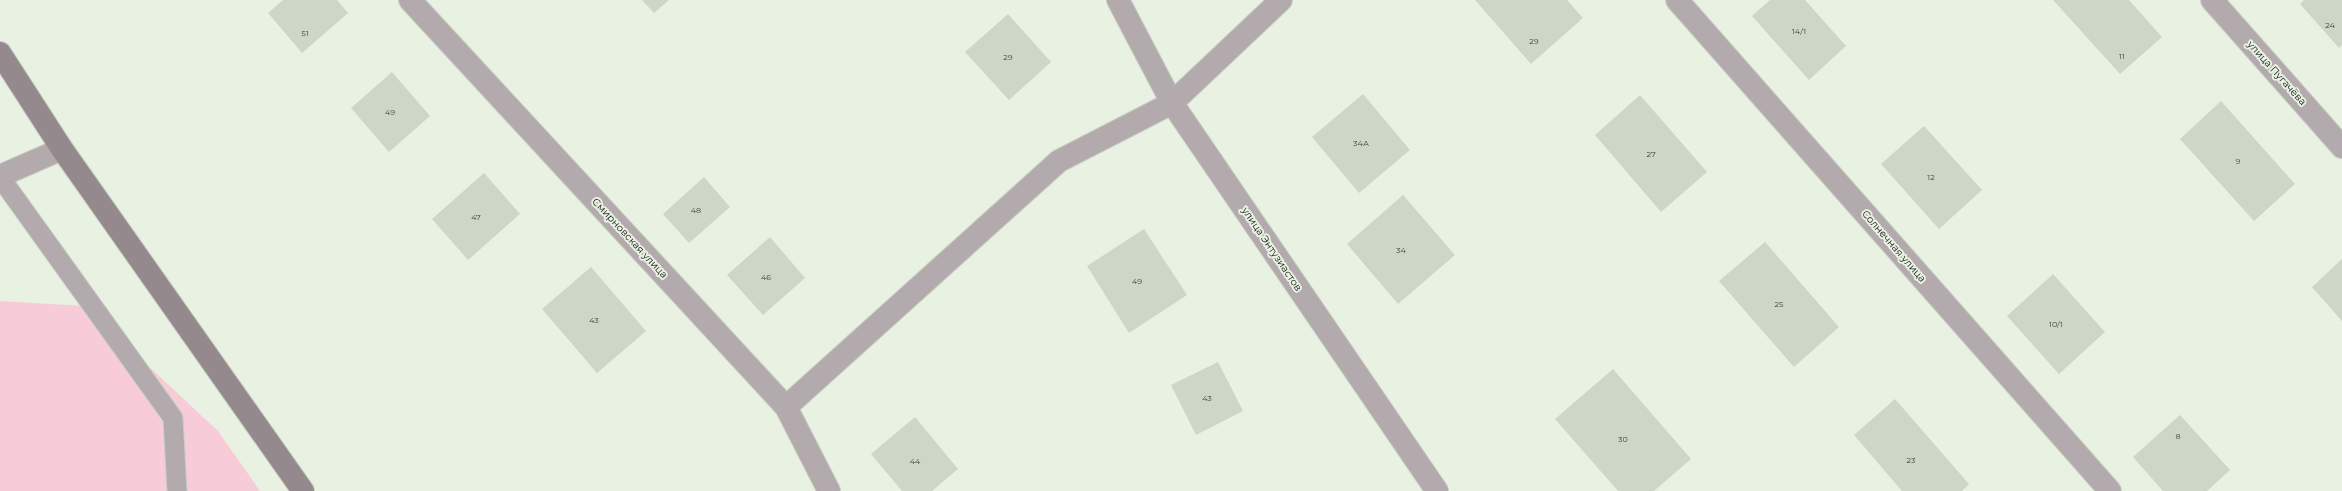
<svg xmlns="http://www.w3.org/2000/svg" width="2342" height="491" font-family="Montserrat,sans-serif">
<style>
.green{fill:#f7cbd7}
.building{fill:#ced6c8}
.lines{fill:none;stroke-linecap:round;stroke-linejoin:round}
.service-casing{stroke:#c7cec1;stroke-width:21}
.minor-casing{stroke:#c7cec1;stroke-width:24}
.secondary-casing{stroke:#c7cec1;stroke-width:24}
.service{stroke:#b2aaac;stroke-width:19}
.minor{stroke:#b2aaac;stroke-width:22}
.secondary{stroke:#94898c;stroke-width:22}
.labels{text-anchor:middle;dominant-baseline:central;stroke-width:4;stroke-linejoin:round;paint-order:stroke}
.number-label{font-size:8px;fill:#41453e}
.street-label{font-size:10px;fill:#121510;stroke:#e9f1e3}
</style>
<rect width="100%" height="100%" fill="#e9f1e3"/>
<path class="green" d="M0 301 84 306 218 431 260 491H0Z"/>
<path class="building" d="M283 0H337L348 13 302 53 268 13Z
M642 0H669L654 13Z
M1475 0H1567L1583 18 1531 64Z
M1770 0H1805L1846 46 1809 80 1752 16Z
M2053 0H2129L2162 37 2120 74Z
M2304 0H2342V45L2339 48 2300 4Z
M1008 14 1051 62 1009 100 965 52Z
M392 72 430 116 389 152 351 108Z
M1363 94 1410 150 1359 193 1312 137Z
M1640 95 1707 172 1661 212 1595 135Z
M2221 101 2295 184 2254 221 2180 139Z
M1924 126 1982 190 1939 229 1881 164Z
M484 173 520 214 468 260 432 219Z
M704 177 730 207 689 243 663 214Z
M1403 195 1455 255 1398 304 1347 244Z
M1144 229 1187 295 1129 333 1087 266Z
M770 237 805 278 763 315 727 275Z
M1765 242 1839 327 1794 367 1719 281Z
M2342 259V321L2312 287Z
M591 267 646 331 597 373 542 309Z
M2053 274 2105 332 2059 374 2007 316Z
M1218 362 1243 411 1196 435 1171 385Z
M1613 369 1691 459 1654 491H1618L1555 419Z
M1895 399 1969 484 1962 491H1902L1854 435Z
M2180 415 2230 470 2207 491H2163L2133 457Z
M915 417 958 469 932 491H902L871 454Z"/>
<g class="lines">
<g class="service-casing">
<path id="service" d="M0 177 173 418 177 491"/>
</g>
<g class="minor-casing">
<path id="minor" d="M410 0 786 407 829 491
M1118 0 1172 103 1437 491
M1677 0 2110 491
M2212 0 2342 147
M0 176 62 149
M786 407 1059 161 1172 103 1281 0"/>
</g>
<g class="secondary-casing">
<path id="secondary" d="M0 53 62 149 303 491"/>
</g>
<use href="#service" class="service"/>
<use href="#minor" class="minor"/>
<use href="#secondary" class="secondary"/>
</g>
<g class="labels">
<g class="number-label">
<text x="2330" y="25">24</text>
<text x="1799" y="31">14/1</text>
<text x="305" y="33">51</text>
<text x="1534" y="41">29</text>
<text x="2122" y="56">11</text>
<text x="1008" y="57">29</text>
<text x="390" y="112">49</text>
<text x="1361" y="143">34А</text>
<text x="1651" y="154">27</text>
<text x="2238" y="161">9</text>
<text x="1931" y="177">12</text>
<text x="696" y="210">48</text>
<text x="476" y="217">47</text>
<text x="1401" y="250">34</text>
<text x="766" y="277">46</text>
<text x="1137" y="281">49</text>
<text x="1779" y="304">25</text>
<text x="594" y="320">43</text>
<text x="2056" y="324">10/1</text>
<text x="1207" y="398">43</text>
<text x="2178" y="436">8</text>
<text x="1623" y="439">30</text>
<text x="1911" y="460">23</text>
<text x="915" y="461">44</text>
</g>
<g class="street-label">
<text transform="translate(2277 73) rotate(48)">улица Пугачёва</text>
<text transform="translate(630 238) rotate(47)">Смирновская улица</text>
<text transform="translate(1894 246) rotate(49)">Солнечная улица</text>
<text transform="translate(1272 249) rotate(56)">улица Энтузиастов</text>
</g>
</g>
</svg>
